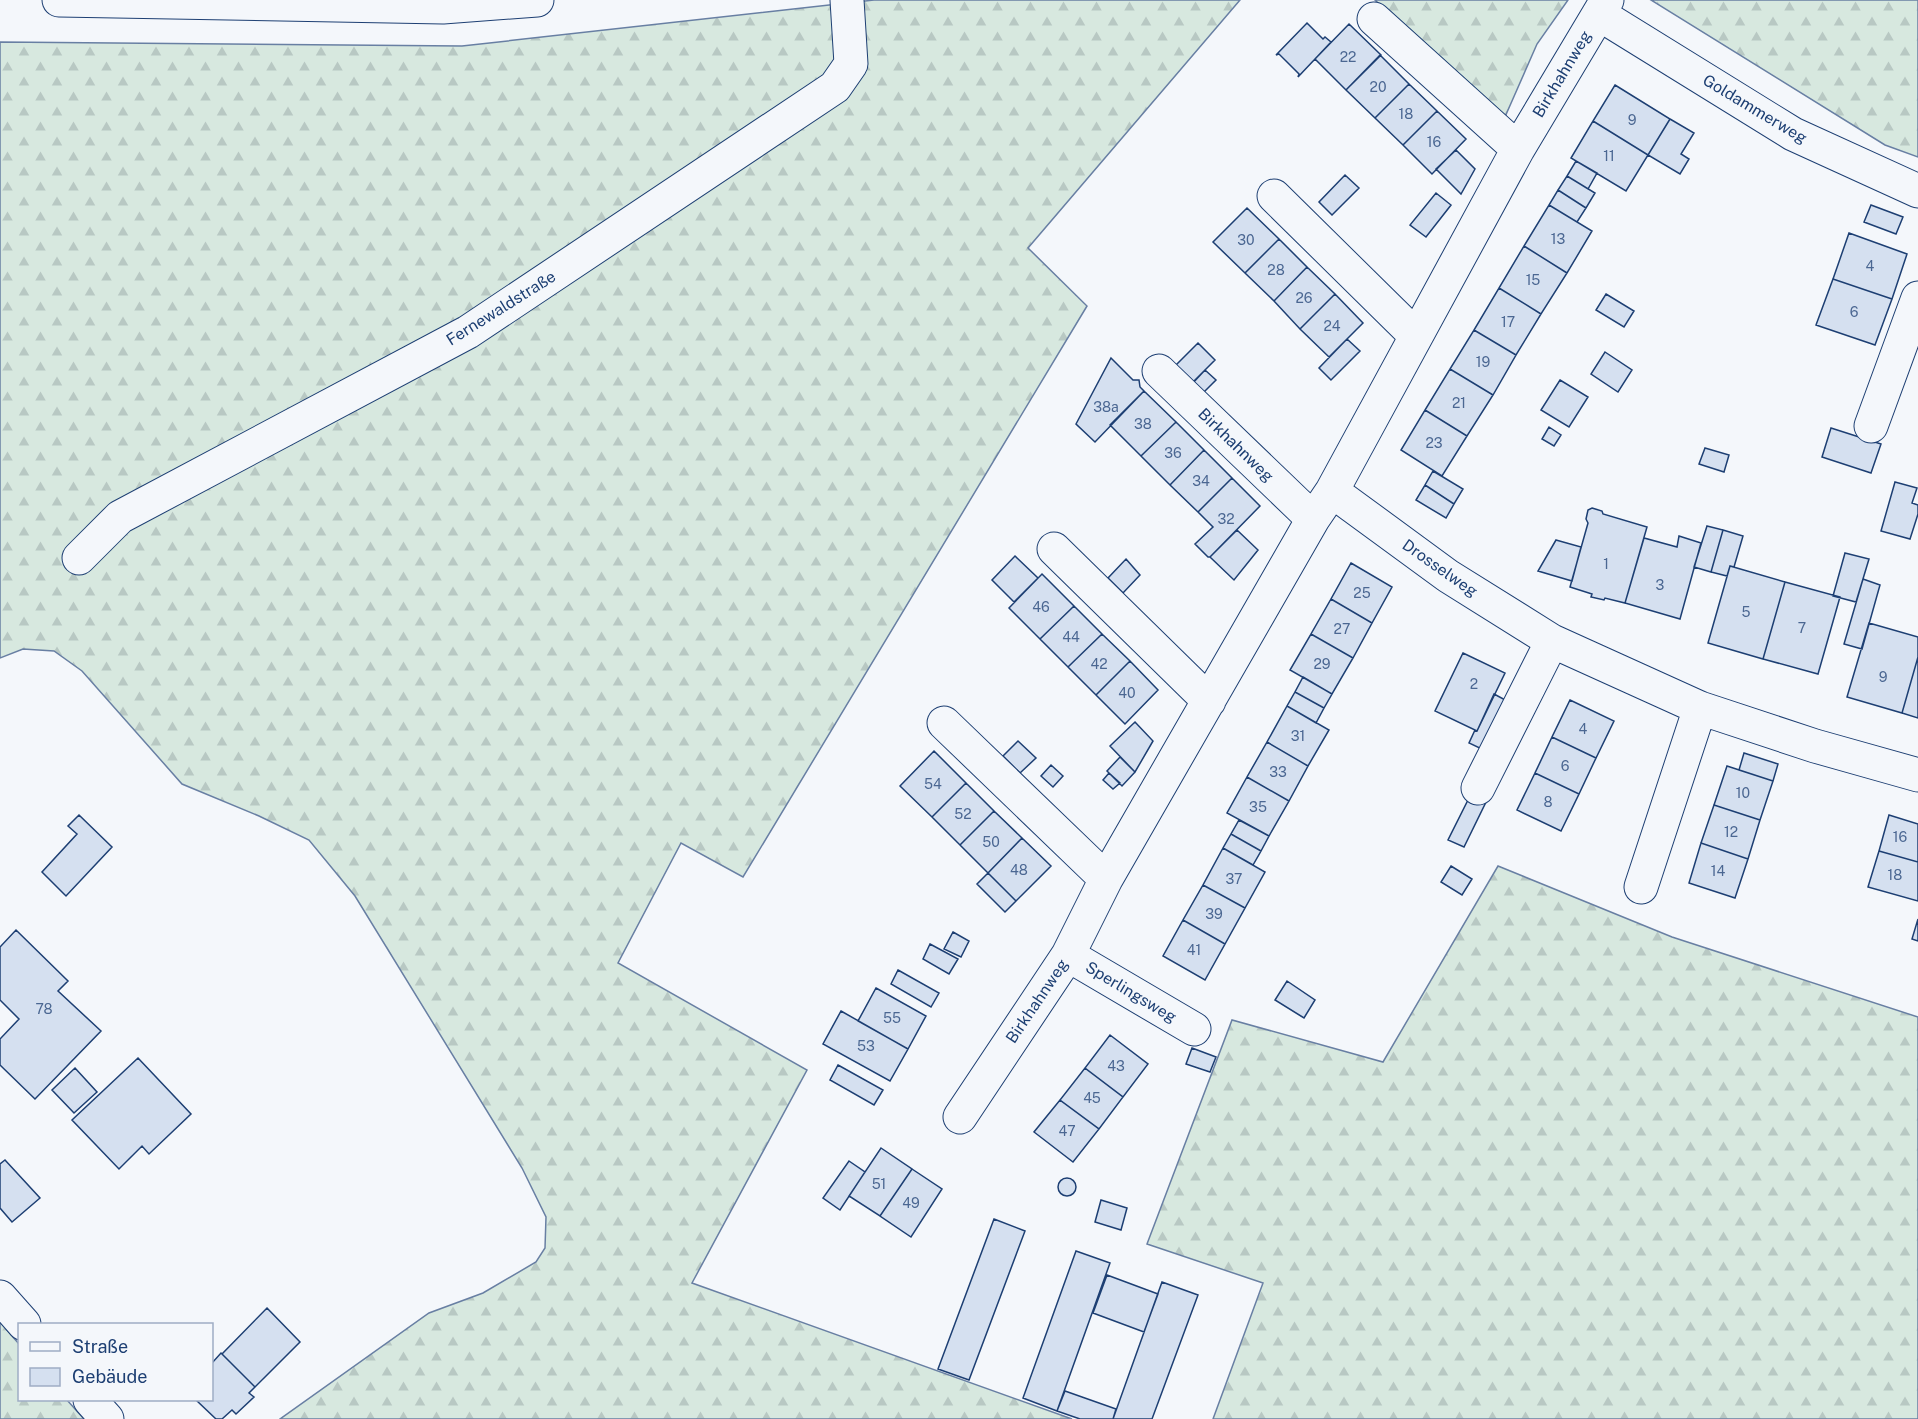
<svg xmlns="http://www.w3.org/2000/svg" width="1918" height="1419" font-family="'Public Sans',sans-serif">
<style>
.forest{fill:url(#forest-firs);stroke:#687fa3;stroke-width:1.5}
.building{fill:#d5e0f0;stroke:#1d3f73;stroke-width:1.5}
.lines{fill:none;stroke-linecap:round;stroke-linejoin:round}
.minor-casing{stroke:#1d3f73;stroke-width:35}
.minor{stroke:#f4f7fb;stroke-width:33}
.labels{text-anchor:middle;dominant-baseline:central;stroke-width:4.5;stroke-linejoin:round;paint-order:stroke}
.number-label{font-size:14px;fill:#4b6792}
.street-label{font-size:16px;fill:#1d3f73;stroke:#f4f7fb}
</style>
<defs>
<pattern id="forest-firs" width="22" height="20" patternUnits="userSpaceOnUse" patternTransform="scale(1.5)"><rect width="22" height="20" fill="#d7e8df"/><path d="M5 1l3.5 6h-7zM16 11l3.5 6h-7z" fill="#b8c8c3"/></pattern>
</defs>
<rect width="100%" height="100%" fill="#f4f7fb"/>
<path class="forest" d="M874 0H1240L1028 248 1087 306 743 877 681 843 618 963 807 1070 692 1283 1072 1419H280L429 1313 483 1293 536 1262 545 1248 546 1217 522 1168 355 896 309 840 259 816 182 784 82 671 54 651 23 649 0 658V42L462 46Z
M1375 0H1568L1537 44 1501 126Z
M1651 0H1918V157L1885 145Z
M1498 866 1672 937 1918 1017V1419H1213L1263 1283 1147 1244 1232 1020 1383 1062Z
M0 1322 19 1344 20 1400H67L84 1419H0Z"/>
<path class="building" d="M1307 23 1323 39 1325 37 1331 42 1298 77 1299 74 1279 54 1276 55Z
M1349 24 1381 55 1346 90 1315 59Z
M1380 55 1409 84 1375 118 1346 90Z
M1409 84 1437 111 1403 145 1375 118Z
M1615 85 1670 119 1648 155 1593 121Z
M1437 111 1466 139 1432 174 1403 145Z
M1670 119 1694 133 1681 154 1689 159 1680 174 1648 155Z
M1593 121 1648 155 1626 191 1571 158Z
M1456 150 1475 169 1461 194 1436 169Z
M1576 161 1597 173 1588 189 1567 176Z
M1345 175 1359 188 1332 215 1319 202Z
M1567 176 1595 193 1586 208 1558 190Z
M1558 190 1586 208 1577 222 1549 205Z
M1436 193 1451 205 1426 237 1410 225Z
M1549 205 1592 231 1567 273 1524 246Z
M1871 205 1903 217 1896 234 1864 222Z
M1247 208 1279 239 1245 273 1213 242Z
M1849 233 1907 254 1892 299 1833 279Z
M1279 239 1307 267 1274 301 1245 273Z
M1524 246 1567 273 1541 314 1499 288Z
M1307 267 1335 294 1300 329 1274 301Z
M1833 279 1892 299 1875 345 1816 325Z
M1499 288 1541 314 1516 355 1474 330Z
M1335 294 1363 323 1329 357 1300 329Z
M1606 294 1634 311 1624 327 1596 310Z
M1474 330 1516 355 1493 395 1450 369Z
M1347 339 1360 351 1331 380 1319 368Z
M1198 343 1215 360 1190 385 1173 368Z
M1605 352 1632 370 1618 392 1591 374Z
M1111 358 1133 380H1139L1140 387 1144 391 1095 442 1076 424Z
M1450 369 1493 395 1467 436 1425 410Z
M1205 370 1216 380 1202 394 1192 384Z
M1560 380 1588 397 1569 427 1541 410Z
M1144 391 1176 422 1141 456 1110 425Z
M1425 410 1467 436 1442 476 1401 450Z
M1176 422 1204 450 1170 485 1141 456Z
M1549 427 1561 435 1554 446 1542 439Z
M1831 428 1881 444 1871 473 1822 457Z
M1705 448 1729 455 1724 472 1699 464Z
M1204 450 1232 478 1198 512 1170 485Z
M1433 471 1463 489 1454 504 1425 485Z
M1232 478 1260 506 1210 557H1208L1195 544 1213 527 1198 512Z
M1895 482 1917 488 1912 503 1918 505V514L1910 539 1881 531Z
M1425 485 1454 504 1446 518 1416 500Z
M1592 508 1602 511 1603 514 1647 527 1625 603 1605 598 1604 600 1591 597 1592 594 1570 587 1588 523 1586 519 1588 510Z
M1707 526 1723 530 1711 572 1694 567Z
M1237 530 1258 550 1234 580 1210 557Z
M1723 530 1743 536 1734 567 1730 566 1727 576 1711 572Z
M1679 536 1701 543 1680 619 1625 603 1644 538 1677 547Z
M1556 540 1581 547 1572 581 1538 571Z
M1845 553 1869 559 1856 602 1833 596Z
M1015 556 1038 578 1014 602 992 580Z
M1126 559 1140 575 1123 593 1108 578Z
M1351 563 1392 587 1372 623 1331 599Z
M1730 566 1785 582 1763 659 1708 643Z
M1042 574 1074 606 1040 639 1009 608Z
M1863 579 1880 585 1862 649 1844 644Z
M1785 582 1840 597 1818 674 1763 659Z
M1331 599 1372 623 1353 658 1311 634Z
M1074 606 1102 634 1068 667 1040 639Z
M1869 623 1918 637V657L1902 713 1847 697Z
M1102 634 1130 661 1096 695 1068 667Z
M1311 634 1353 658 1332 694 1290 670Z
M1463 653 1505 673 1477 731 1435 711Z
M1918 657V718L1902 713Z
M1130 661 1158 690 1125 724 1096 695Z
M1303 677 1332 694 1324 708 1295 692Z
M1295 692 1324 708 1316 723 1287 706Z
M1494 694 1511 703 1488 752 1469 743 1475 730 1477 731Z
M1570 700 1614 721 1596 758 1552 737Z
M1287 706 1329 730 1308 766 1267 742Z
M1135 722 1153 741 1135 772 1110 746Z
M1552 737 1596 758 1579 794 1535 773Z
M1018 741 1036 758 1020 773 1003 756Z
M1267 742 1308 766 1289 801 1247 777Z
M934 751 966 783 932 817 900 786Z
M1744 753 1778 764 1773 781 1739 770Z
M1120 757 1135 772 1122 786 1107 771Z
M1051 765 1063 776 1053 787 1041 776Z
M1727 766 1773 781 1760 820 1714 805Z
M1109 773 1120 783 1113 789 1103 780Z
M1535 773 1579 794 1561 831 1517 810Z
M1247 777 1289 801 1269 836 1227 813Z
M966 783 994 811 960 845 932 817Z
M1472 792 1487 800 1464 847 1448 840Z
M1714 805 1760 820 1748 859 1701 843Z
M994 811 1022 838 988 873 960 845Z
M79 815 112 847 66 896 42 872 77 834 68 826Z
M1889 815 1918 824V862L1879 851Z
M1239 820 1269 836 1261 851 1231 834Z
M1231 834 1261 851 1253 865 1223 848Z
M1022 838 1051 866 1016 901 988 873Z
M1701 843 1748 859 1735 898 1689 883Z
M1223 848 1265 872 1245 908 1203 885Z
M1879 851 1918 862V901L1868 887Z
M1451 866 1472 879 1462 895 1441 882Z
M988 873 1016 901 1005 912 977 884Z
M1203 885 1245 908 1225 944 1183 920Z
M1918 919V941L1912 939Z
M1183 920 1225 944 1205 980 1163 956Z
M16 930 68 981 58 991 101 1031 35 1099 0 1065V1039L19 1019 0 1000V947Z
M953 932 969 941 961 957 944 949Z
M930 944 958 959 949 974 923 959Z
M898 970 939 993 931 1007 891 984Z
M1287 981 1315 1000 1304 1018 1275 1000Z
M876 988 926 1016 908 1049 858 1021Z
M841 1011 908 1049 890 1081 823 1044Z
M1110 1035 1148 1064 1123 1097 1085 1068Z
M1192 1048 1216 1057 1210 1072 1186 1064Z
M138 1058 191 1114 149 1154 142 1146 119 1169 72 1120Z
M838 1065 883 1090 874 1105 830 1080Z
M75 1068 97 1092 74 1113 52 1090Z
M1085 1068 1123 1097 1099 1129 1060 1100Z
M1060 1100 1099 1129 1073 1162 1034 1132Z
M881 1148 912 1169 880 1216 849 1196Z
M5 1160 40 1198 12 1222 0 1208V1164Z
M849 1161 865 1172 840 1210 823 1198Z
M912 1169 942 1189 911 1237 880 1216Z
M1058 1187a9 9 0 1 1 18 0a9 9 0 1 1-18 0Z
M1101 1200 1127 1208 1121 1230 1095 1222Z
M994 1219 1025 1231 969 1380 938 1369Z
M1076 1251 1110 1263 1057 1411 1023 1398Z
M1107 1275 1158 1294 1144 1332 1093 1313Z
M1162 1282 1198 1295 1152 1419H1113Z
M267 1308 300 1342 255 1387 222 1354Z
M221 1353 255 1387 249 1393 254 1397 236 1414 232 1410 222 1419H216L196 1400H212V1363Z
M1065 1391 1116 1409 1113 1419H1080L1057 1411Z"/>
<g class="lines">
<g class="minor-casing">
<path id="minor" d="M59 0 443 7 537 0
M1599 14 1793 134 1918 191
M1374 19 1518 149
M1274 196 1415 335
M1159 371 1313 519
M1871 426 1918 298
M1332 491 1448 576 1552 641 1700 708 1815 746 1918 775
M1054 549 1209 701
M79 558 120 517 468 332 835 87 851 64 847 0
M944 723 1106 879
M1478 788 1552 641
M1641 887 1700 708
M1068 955 1194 1029
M960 1117 1068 955 1106 879 1313 519 1332 491 1518 149 1607 0
M0 1297 24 1324
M90 1400 107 1419"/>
</g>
<use href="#minor" class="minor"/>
</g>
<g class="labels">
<g class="number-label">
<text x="1348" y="57">22</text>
<text x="1378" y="87">20</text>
<text x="1406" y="114">18</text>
<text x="1632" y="120">9</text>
<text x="1434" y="142">16</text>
<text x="1609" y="156">11</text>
<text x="1558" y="239">13</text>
<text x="1246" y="240">30</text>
<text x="1870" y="266">4</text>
<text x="1276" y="270">28</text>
<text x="1533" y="280">15</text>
<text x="1304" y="298">26</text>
<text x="1854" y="312">6</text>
<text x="1508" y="322">17</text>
<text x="1332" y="326">24</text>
<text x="1483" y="362">19</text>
<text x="1459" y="403">21</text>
<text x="1106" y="407">38a</text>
<text x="1143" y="424">38</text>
<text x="1434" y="443">23</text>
<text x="1173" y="453">36</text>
<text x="1201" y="481">34</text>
<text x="1226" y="519">32</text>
<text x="1606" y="564">1</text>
<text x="1660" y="585">3</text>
<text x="1362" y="593">25</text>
<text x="1041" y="607">46</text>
<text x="1746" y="612">5</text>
<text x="1802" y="628">7</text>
<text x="1342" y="629">27</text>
<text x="1071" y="637">44</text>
<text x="1099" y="664">42</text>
<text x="1322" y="664">29</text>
<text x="1883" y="677">9</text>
<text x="1474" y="684">2</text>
<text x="1127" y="693">40</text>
<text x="1583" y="729">4</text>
<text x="1298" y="736">31</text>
<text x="1565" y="766">6</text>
<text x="1278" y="772">33</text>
<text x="933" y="784">54</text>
<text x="1743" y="793">10</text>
<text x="1548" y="802">8</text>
<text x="1258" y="807">35</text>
<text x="963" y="814">52</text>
<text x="1731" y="832">12</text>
<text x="1900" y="837">16</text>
<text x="991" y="842">50</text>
<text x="1019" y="870">48</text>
<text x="1718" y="871">14</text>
<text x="1895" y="875">18</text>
<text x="1234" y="879">37</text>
<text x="1214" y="914">39</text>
<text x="1194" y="950">41</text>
<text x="44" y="1009">78</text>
<text x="892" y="1018">55</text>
<text x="866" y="1046">53</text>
<text x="1116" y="1066">43</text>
<text x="1092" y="1098">45</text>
<text x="1067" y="1131">47</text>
<text x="879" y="1184">51</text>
<text x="911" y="1203">49</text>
</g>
<g class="street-label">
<text transform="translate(1562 74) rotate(-59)">Birkhahnweg</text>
<text transform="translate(1755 109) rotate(31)">Goldammerweg</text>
<text transform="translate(501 308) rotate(-32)">Fernewaldstraße</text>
<text transform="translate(1236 445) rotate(44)">Birkhahnweg</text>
<text transform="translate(1440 568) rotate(35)">Drosselweg</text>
<text transform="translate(1131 992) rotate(31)">Sperlingsweg</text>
<text transform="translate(1037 1001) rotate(-56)">Birkhahnweg</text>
</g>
</g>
<rect x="18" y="1323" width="195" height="78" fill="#f4f7fb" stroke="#9eadc5" stroke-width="1.5"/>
<rect x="30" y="1342" width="30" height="9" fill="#f4f7fb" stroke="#9eadc5" stroke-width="1.5"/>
<text x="72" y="1353" font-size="18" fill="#1d3f73">Straße</text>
<rect x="30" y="1368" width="30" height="18" fill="#d5e0f0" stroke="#9eadc5" stroke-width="1.5"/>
<text x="72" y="1383" font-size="18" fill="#1d3f73">Gebäude</text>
</svg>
